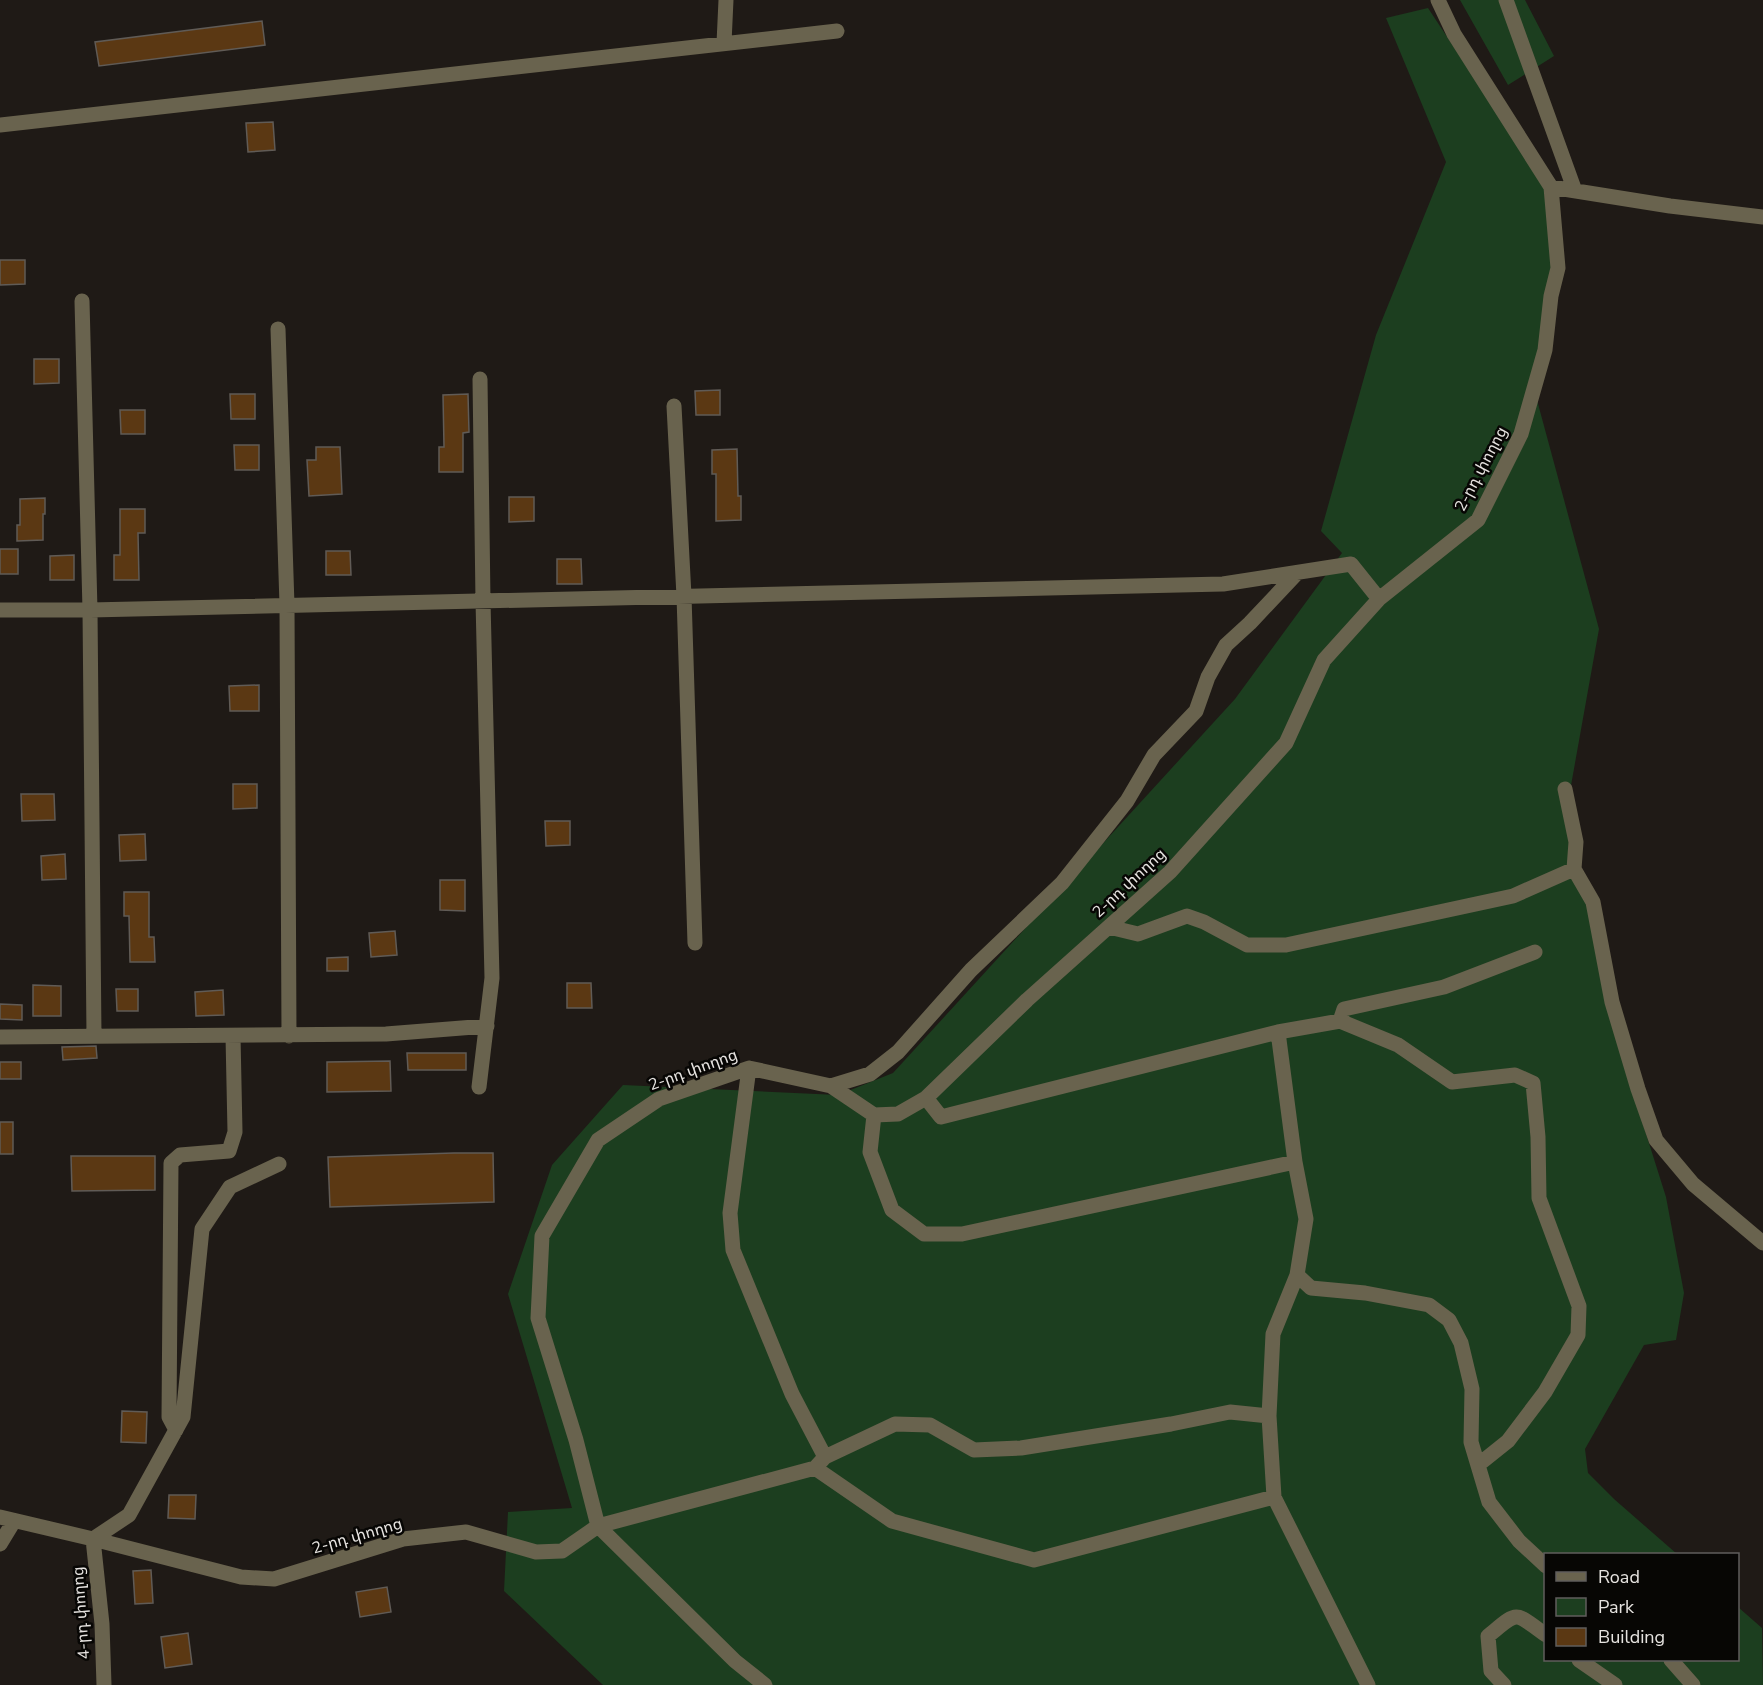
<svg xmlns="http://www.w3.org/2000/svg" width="1763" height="1685" font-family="'Nunito Sans','Noto Sans Armenian',sans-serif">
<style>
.green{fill:#1c3e1f}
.building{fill:#5b3813;stroke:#605b56;stroke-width:1.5}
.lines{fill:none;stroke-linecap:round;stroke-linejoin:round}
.minor{stroke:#69634e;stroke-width:15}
.labels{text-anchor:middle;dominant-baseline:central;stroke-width:5;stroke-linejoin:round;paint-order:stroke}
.street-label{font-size:16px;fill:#e6e3e0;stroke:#070604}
</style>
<rect width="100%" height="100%" fill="#1f1a16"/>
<path class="green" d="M1460 0H1525L1554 56 1508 85Z
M1428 8 1547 188 1554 251 1534 389 1599 629 1565 819 1585 882 1612 1026 1666 1197 1684 1293 1676 1340 1644 1345 1585 1449 1588 1473 1614 1499 1677 1554H1546V1660H1738V1607L1762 1628 1763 1685H603L504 1591 508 1512 572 1508 508 1294 552 1165 623 1085 838 1095 893 1073 1235 699 1342 553 1321 531 1376 335 1446 162 1386 18Z"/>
<path class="building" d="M262 21 265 45 99 66 95 42Z
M273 122 275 150 248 152 246 123Z
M0 260H25V284L0 285Z
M34 359H59V383L34 384Z
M720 390V415H696L695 391Z
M230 394H255V419H231Z
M468 394 469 432 463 433V472H439V447H444L443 395Z
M120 410H145V434H121Z
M234 445H259V470H235Z
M316 447H340L342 494 309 496 307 460H316Z
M737 449 738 496H741V520L716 521V474H712V450Z
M509 497H534V521L509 522Z
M45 498V514H43V540L17 541V525H20V499Z
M120 509H145V533H138L139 580H114V555H120Z
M0 549H18V574H0Z
M326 551H350L351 575H326Z
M74 555V580H50V556Z
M557 559H581L582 584H557Z
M259 685V711H230L229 686Z
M233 784H257V808L233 809Z
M21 794H54L55 820 22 821Z
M545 821H570V845L546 846Z
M145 834 146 860 120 861 119 835Z
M65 854 66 879 42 880 41 856Z
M440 880H465V911L440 910Z
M124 892H149V937H154L155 962H130L129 916H124Z
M395 931 397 955 371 957 369 933Z
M348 957V971H327V958Z
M567 983H591L592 1008H567Z
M33 985 61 986V1016H33Z
M116 989H138V1011H117Z
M223 990 224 1015 196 1016 195 992Z
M0 1004 22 1005V1020L0 1019Z
M96 1046 97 1058 63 1060 62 1047Z
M407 1053H466V1070H408Z
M390 1061 391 1091 327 1092V1062Z
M0 1062H21V1079H0Z
M0 1122H13V1154H0Z
M454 1153H493L494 1202 330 1207 328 1157Z
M71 1156H155V1190L72 1191Z
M122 1411 147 1412 146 1443 121 1442Z
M169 1495H196L195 1519 168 1518Z
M151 1570 153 1603 135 1604 133 1571Z
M387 1587 391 1612 360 1617 356 1592Z
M188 1633 192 1664 165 1668 161 1637Z"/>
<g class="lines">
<path class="minor" d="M1506 0 1575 191
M724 43 726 0
M0 125 837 31
M1551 187 1670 206 1763 217
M82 301 90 610 94 1036
M278 329 287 605 289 1036
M674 406 684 596 695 943
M0 610H90L1223 584 1351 564 1379 599
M1565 789 1576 842 1574 869 1593 902 1612 1002 1638 1089 1656 1140 1693 1184 1763 1243
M1109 927 1138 934 1187 916 1204 922 1247 945H1286L1513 896 1574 869
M1340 1021 1344 1009 1444 987 1535 952
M1278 1032 1340 1021 1398 1045 1452 1082 1515 1075 1533 1083 1538 1137 1539 1198 1579 1306 1578 1335 1545 1392 1508 1441 1478 1465
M0 1037 386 1034 487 1026
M749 1068 730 1213 733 1250 792 1394 825 1457
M831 1086 870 1074 898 1052 971 970 1062 883 1127 801 1154 755 1196 711 1208 677 1226 645 1250 623 1297 573
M479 1087 492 978 483 601 480 379
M926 1098 941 1117 1278 1032 1295 1162 1306 1219 1297 1275 1273 1334 1269 1416 1274 1497 1368 1685
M874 1115 870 1152 892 1210 924 1234H962L1295 1162
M1297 1275 1311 1288 1365 1293 1429 1305 1449 1320 1461 1343 1472 1389 1471 1442 1489 1502 1519 1541 1546 1566
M176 1430 169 1417 171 1163 180 1155 229 1151 235 1132 233 1036
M815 1468 825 1457 895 1424 930 1425 974 1450 1021 1448 1171 1424 1230 1412 1269 1416
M0 1517 93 1539 241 1577 274 1579 403 1539 466 1532 536 1552 562 1551 598 1526 576 1440 538 1318 542 1236 598 1140 659 1099 749 1068 831 1086 874 1115 898 1114 926 1098 1027 1000 1170 872 1286 743 1324 660 1379 599 1478 520 1521 434 1545 350 1551 296 1558 268 1551 187 1454 34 1438 0
M598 1526 815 1468 892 1521 1034 1560 1274 1497
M598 1526 735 1661 765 1685
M0 1544 14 1521
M1579 1660 1615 1685
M1671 1660 1693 1685
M104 1685 102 1624 93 1539 129 1515 183 1417 202 1229 230 1187 279 1164
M1504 1685 1491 1671 1488 1636C1519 1611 1513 1611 1546 1635"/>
</g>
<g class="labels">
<g class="street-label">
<text transform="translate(1481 469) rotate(-62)">2-րդ փողոց</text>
<text transform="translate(1129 883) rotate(-43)">2-րդ փողոց</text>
<text transform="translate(693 1070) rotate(-20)">2-րդ փողոց</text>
<text transform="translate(357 1536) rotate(-16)">2-րդ փողոց</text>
<text transform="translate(81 1613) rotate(-94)">4-րդ փողոց</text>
</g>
</g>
<rect x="1544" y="1553" width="195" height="108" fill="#070604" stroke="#605e5c" stroke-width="1.5"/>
<rect x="1556" y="1572" width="30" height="9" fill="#69634e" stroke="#605e5c" stroke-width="1.5"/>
<text x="1598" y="1583" font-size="18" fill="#e6e3e0">Road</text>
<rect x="1556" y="1598" width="30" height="18" fill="#1c3e1f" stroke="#605e5c" stroke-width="1.5"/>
<text x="1598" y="1613" font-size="18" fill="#e6e3e0">Park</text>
<rect x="1556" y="1628" width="30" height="18" fill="#5b3813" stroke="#605e5c" stroke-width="1.5"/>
<text x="1598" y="1643" font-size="18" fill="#e6e3e0">Building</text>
</svg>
